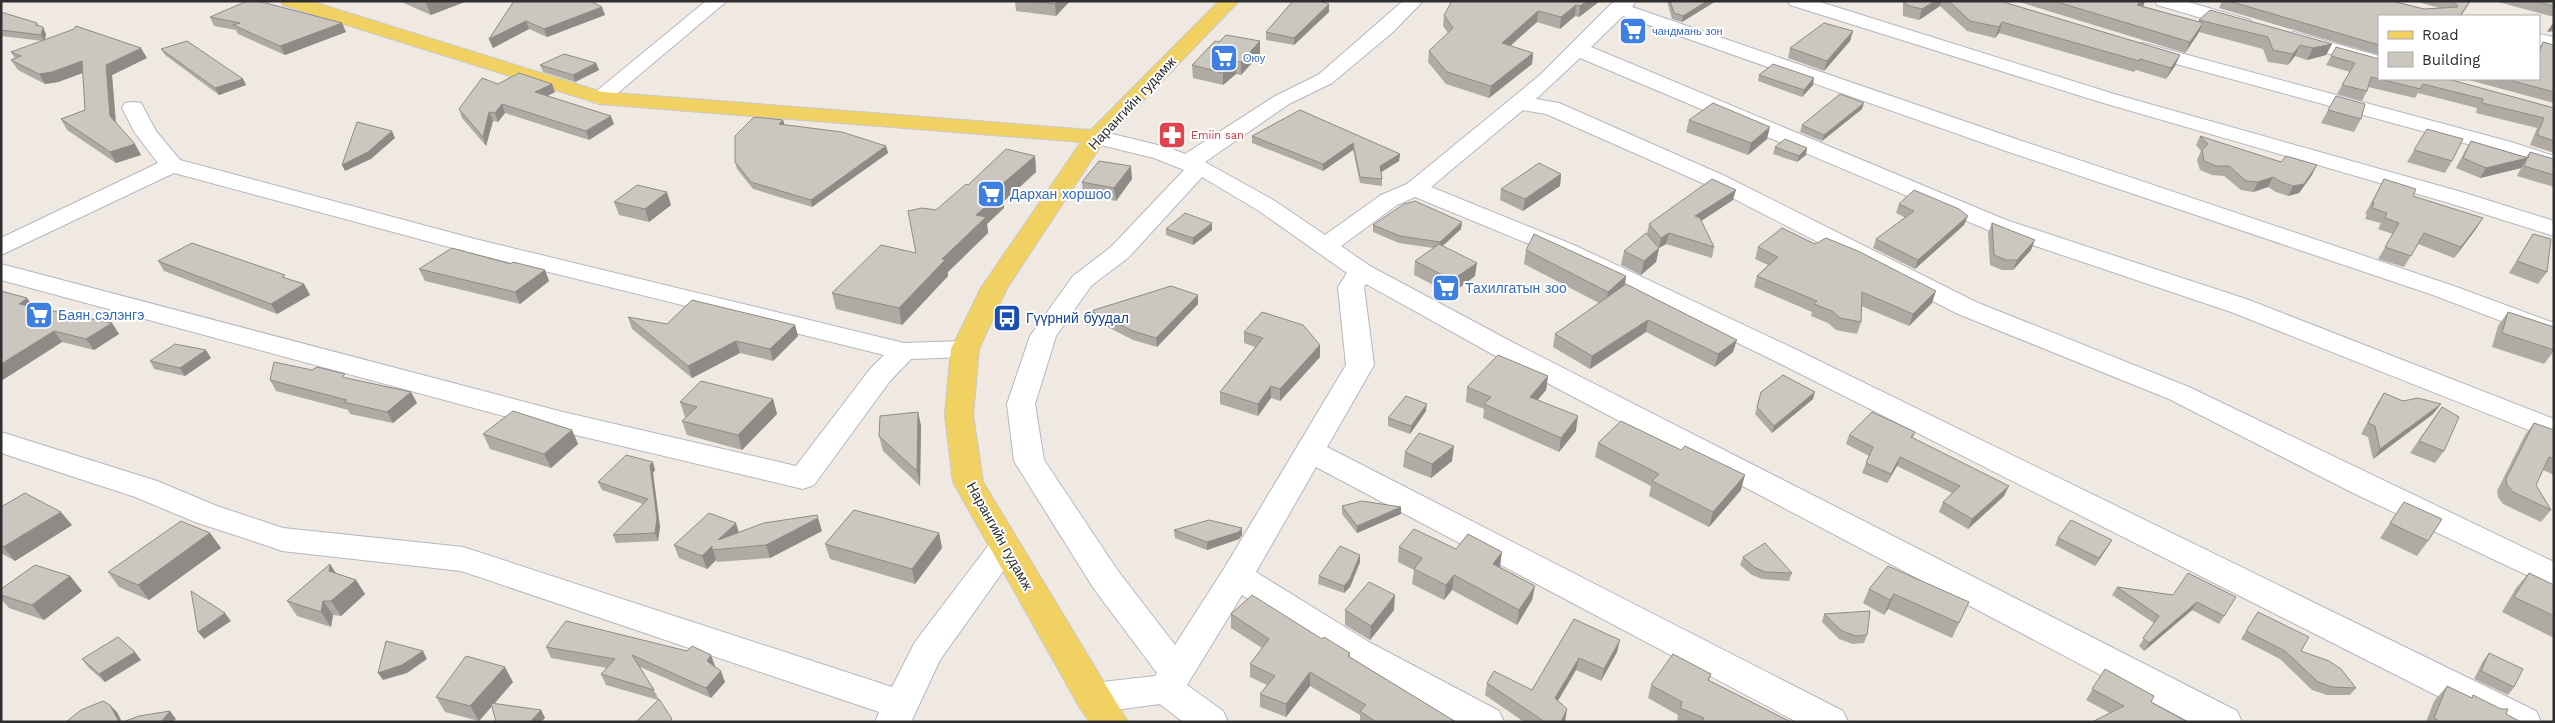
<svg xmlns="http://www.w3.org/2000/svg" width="2555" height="723" font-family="'Work Sans',sans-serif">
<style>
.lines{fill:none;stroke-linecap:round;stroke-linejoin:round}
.minor-casing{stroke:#b4b7c1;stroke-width:2}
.major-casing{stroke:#c9c9c9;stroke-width:2}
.minor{fill:#fff;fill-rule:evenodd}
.major{fill:#f2d163;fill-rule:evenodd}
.wall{fill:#afaba4}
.shaded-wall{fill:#8e8b86}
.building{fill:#cbc7bf;stroke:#8e8b86}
.labels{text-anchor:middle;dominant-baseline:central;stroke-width:4;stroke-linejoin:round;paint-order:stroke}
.far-shop-label{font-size:11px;fill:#366cbe;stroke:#fff;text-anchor:start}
.far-health-label{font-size:11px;fill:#be3a42;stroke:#fff;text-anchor:start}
.street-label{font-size:14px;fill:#2e2e2e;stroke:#fff}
.shop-label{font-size:14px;fill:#366cbe;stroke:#fff;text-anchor:start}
.transit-label{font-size:14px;fill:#164399;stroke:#fff;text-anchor:start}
</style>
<rect width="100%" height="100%" fill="#efe9e1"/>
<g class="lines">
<g class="minor-casing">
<path id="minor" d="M706 1H727L607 102 600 104 593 102 589 98 593 94Z
M1403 1H1423L1393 32 1332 83 1289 104 1205 162 1275 201 1325 235 1381 195 1407 184 1540 75 1611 4 1616 1H1636L1632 7 2022 141 2451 285 2554 323V341L2433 295 2006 151 1623 16 1591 47 2006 220 2249 300 2554 419V440L2231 312 1988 230 1580 58 1536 99 1559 103 1725 176 1976 302 2189 387 2554 562V588L2353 493 2169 399 1958 314 1709 186 1546 114 1523 110 1431 187 1574 245 1797 350 2536 711 2541 722H2489L1777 362 1556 255 1415 197 1397 205 1341 246 1370 266 1512 342 2237 711 2242 722H2190L1492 354 1366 284 1364 287 1374 365 1327 447 1843 711 1848 722H1797L1316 467 1256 572 1369 642 1499 711 1504 722H1453L1345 662 1242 595 1187 685 1223 711 1228 722H1183L1160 704 1093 713 1080 708 1075 698 1080 688 1093 683 1155 676 1157 673 1094 589 1014 461 1007 404 1030 336 1073 276 1111 247 1184 170 1154 158 1088 142 1085 137 1088 132 1096 130 1170 148 1185 154 1275 96 1318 75ZM1202 177 1259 211 1347 273 1338 287 1346 365 1225 567 1175 645 1118 571 1044 460 1035 404 1056 336 1091 286 1129 257Z
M1788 1H1817L2114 94 2465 193 2554 221V236L2449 203 2100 102 1790 5Z
M2155 1H2185L2250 20 2253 24 2250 28 2243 30 2157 5Z
M2294 32 2379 56V68L2287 42 2284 38 2287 34Z
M2539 34 2554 37V49L2539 46Z
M2143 43 2511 142 2554 156V170L2444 137 2136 53 2133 49 2136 45Z
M133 102 141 103 156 131 180 160 475 239 904 343 965 341 975 343 979 349 975 355 965 357 911 359 890 381 814 485 803 489 563 432 1 280V264L563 412 796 466 870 369 884 355 460 250 174 173 1 255V238L158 163 135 133 122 108 125 103Z
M1 432 157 481 217 506 283 528 463 547 892 687 915 642 994 538 1005 534 1016 538 1021 546 940 660 911 722H875L879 712 461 571 282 551 271 547 195 522 135 497 1 453Z"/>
</g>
<g class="major-casing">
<path id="major" d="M281 1H310L602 92 1091 130 1219 1H1239L1104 141 1007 288 979 349 973 415 983 482 1128 722H1090L1080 708 953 482 945 415 951 349 981 288 1081 142 600 104 283 5Z"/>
</g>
<use href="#minor" class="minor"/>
<use href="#major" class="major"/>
</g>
<path class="wall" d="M399 1H467L431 15Z
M514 1 594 3 605 15 547 37 529 29 493 48 489 39Z
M1015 1H1070L1056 16 1016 11Z
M1600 1 1579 17 1575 16 1560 29 1537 22 1510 46 1533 53 1532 64 1489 98 1446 84 1428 62 1429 51 1448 33 1443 26 1444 15Z
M1667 1H1716L1682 22 1672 19Z
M1903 1H2000L2180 55 2175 66 2166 79 2136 70 2134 72 1999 33 1995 38 1967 31 1940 6 1919 20 1903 16Z
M2016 1H2145L2143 6 2198 22 2199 20 2332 44 2326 55 2307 60 2295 56 2288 65 2268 62 2263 49 2199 32 2185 53Z
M2222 1H2392L2424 9 2440 8 2414 1H2471L2461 16H2379V55L2219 8Z
M2494 1H2554V17Z
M1329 4V12L1294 45 1266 40V32Z
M1 12 37 23 39 26 46 34 45 40 147 58 112 75 116 122 141 155 116 163 67 130 61 119 85 110 83 73 58 82 45 84 18 70 11 60 15 58 11 52 43 41 1 36Z
M210 17 342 23 346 32 285 55 238 34 236 30 214 26Z
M1853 31 1850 41 1824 71 1788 58 1790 48Z
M1260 41V54L1241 75 1236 74 1223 85 1193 78 1192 65 1219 42Z
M2543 42 2554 45V103L2465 79H2539V49Z
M161 49 243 79 246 85 219 95 165 55Z
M2331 56 2448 79 2554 108V153L2530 145 2537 128 2476 113 2477 108 2418 93 2415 98 2368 87 2367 91 2362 101 2337 94 2350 72 2326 65Z
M596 63 599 70 575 82 543 72 540 65Z
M1759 75 1814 78 1813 85 1802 97 1758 81Z
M498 84H552L555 92 547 96 614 124 589 140 505 113 498 122 493 121 486 146 462 118 459 109Z
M2336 96 2361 119 2354 132 2321 123Z
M1862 109 1822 141 1800 132 1802 125Z
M1300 110 1400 154 1399 161 1381 172 1382 179V186L1360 183 1353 150 1323 171 1252 143V136Z
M783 120 784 125 886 146 888 153 812 207 753 189 737 169 735 162Z
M1689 120 1767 139 1748 155 1686 132Z
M2427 129 2452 161 2445 173 2407 162Z
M2200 136 2312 175 2299 193 2288 196 2276 192 2268 187 2253 192 2241 190 2224 176 2212 175 2200 170 2197 160 2201 151 2196 145Z
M2471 141 2526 157 2530 152 2554 159V187L2517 176 2521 168 2480 178 2456 168 2465 151Z
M1775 147 1806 155 1797 162 1773 154Z
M1035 156 1036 172 1003 202 1004 208 987 224 988 233 948 272V276L902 325 836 309 832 293 916 253 968 185Z
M1561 174 1560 186 1523 211 1500 200 1501 189Z
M1132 179 1116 201 1083 195 1082 182Z
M2384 179 2413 196 2476 229 2454 258 2418 244 2404 267 2378 259 2393 234 2378 229 2381 223 2365 219 2367 214H2365Z
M1733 200 1701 221 1714 247 1712 258 1666 244 1659 248 1656 262 1641 275 1621 265 1624 251 1647 234 1649 224Z
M614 202 671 205 649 222 619 215Z
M1899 204 1964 225 1915 269 1873 248 1876 239 1906 218 1896 213Z
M1212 223V230L1193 245 1166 235V229Z
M1992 223 2031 250 2013 270H2002L1990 265 1988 233Z
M1373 225 1461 229 1443 246 1475 276 1451 294 1414 275 1415 261 1433 248 1399 243 1373 232Z
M2533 234 2547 272 2538 284 2509 273Z
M1758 247 1932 303 1909 326 1861 306V322L1857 334 1836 330 1828 323 1811 316 1812 312 1754 287 1757 276 1768 265 1755 259Z
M1526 250 1626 276 1625 285 1733 352 1715 367 1646 332 1590 369 1553 347 1555 334 1599 303 1524 264Z
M158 261 287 279 304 284 310 295 277 314 164 271Z
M511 264 545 270 549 281 520 304 425 281 419 269Z
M27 298 33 307 112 323 119 334 94 350 62 342 1 381Z
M1198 304 1157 347 1133 340 1092 319 1091 311Z
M2508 312 2554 327V351L2544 364 2492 347 2498 326Z
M628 317 667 324 795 325 798 336 773 361 740 353 692 378 632 329Z
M1244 332 1320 345V357L1280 401 1271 398 1258 416 1220 404V392L1255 347 1244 343Z
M211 358 185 376 154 369 150 361Z
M1548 376 1546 390 1538 400 1576 431 1559 452 1483 418 1484 409 1466 402 1467 387Z
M347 378 411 392 417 403 393 423 350 414 348 410 276 391 270 380Z
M1761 392 1813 399 1772 433 1755 414Z
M2384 393 2403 401 2441 404 2433 414 2373 459 2368 437 2361 434 2377 404Z
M773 399 777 414 742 450 687 435 682 421 686 417H685L680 402Z
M2442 407 2444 451 2435 463 2410 453Z
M1426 411 1410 434 1388 426V418Z
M918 412 921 426 920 486 883 451 879 436Z
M2534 423 2554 430V475L2543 470 2536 485 2551 510 2541 522 2503 504 2498 497 2497 491 2525 435Z
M572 430 578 444 551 468 490 449 483 434Z
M1915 432 1913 438 2004 496 1968 529 1939 512 1943 502 1952 493 1897 466 1887 483 1862 473 1869 456 1846 444 1849 435Z
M1598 443 1741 490 1709 527 1649 496 1651 486 1595 457Z
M1405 452 1452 461 1431 478 1403 467Z
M655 470 653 473 660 527 658 541 616 543 613 535 643 504 602 490 598 482Z
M2404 502 2428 541 2417 556 2380 538Z
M1342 506 1401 507V514L1357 533 1342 514Z
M1 507 72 525 15 561 1 553Z
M1242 528V535L1239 539 1207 550 1175 538 1174 530Z
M822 531 770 558 717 562 716 560 707 569 679 558 674 545Z
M210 533 221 548 149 600 119 587 108 572Z
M939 533 942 548 915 584 830 559 825 544Z
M2058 538 2112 540 2107 548 2095 566 2055 545Z
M1399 547 1456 549 1500 567 1535 586 1532 600 1517 625 1452 590 1444 600 1412 584 1414 570 1398 562Z
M1743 557 1792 573 1789 581 1762 579 1752 575 1740 565Z
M1360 562 1350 587 1344 593 1318 584 1319 576Z
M330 564 336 573 356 580 365 594 341 616 333 615 331 627 297 616 287 601Z
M2529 573 2554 585V638L2502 612 2516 588Z
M70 576 82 591 44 620 9 608 1 599V589Z
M2117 587 2173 595 2236 597 2219 624 2192 610 2144 651 2139 646 2154 623 2112 595Z
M1869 589 1969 602 1952 638 1888 609 1884 615 1863 603Z
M1345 610H1394L1370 640 1345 625Z
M2258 612 2301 651 2356 688 2350 695H2327L2312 690 2280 659 2241 639Z
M1231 614 1322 639 1350 653V657L1456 722H1360V715L1310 686 1286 717 1260 707V694L1267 685 1250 677V664L1262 648 1231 628Z
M1824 614 1867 635 1864 643 1853 644 1839 639 1822 622Z
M1574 619 1617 652 1601 681 1576 670 1558 701 1565 722H1524L1485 695 1487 683 1532 690Z
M566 621 715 666V667L725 682 711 698 640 667 654 690 659 700H658L606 685 601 674 607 668 551 658 546 647Z
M2489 653 2514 687 2508 695 2474 679 2483 661Z
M82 659 141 660 105 682 88 667Z
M2105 669 2151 702 2187 722H2092L2110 713 2086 700Z
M1711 674 1709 681 1791 722H1678L1677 721 1678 715 1648 698 1651 685Z
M513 682 494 704 541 710 545 718 492 706 479 721 445 712 436 697Z
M2447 686 2471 698 2473 695 2506 714 2521 722H2426L2434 701Z"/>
<path class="shaded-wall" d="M432 1H467L431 15 426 3Z
M1058 1H1070L1056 16 1055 4Z
M1587 1H1600L1579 17 1580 6Z
M1707 1H1716L1682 22 1683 16Z
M1935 1H1942L1940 6 1919 20 1922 9Z
M2141 1H2145L2143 7 2137 5Z
M1329 4V12L1294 45V38Z
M1576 5 1575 16 1560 29 1561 17Z
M602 7 605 15 547 37 544 29Z
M1538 11 1537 22 1500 55 1502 43Z
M526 21 529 29 493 48 489 39Z
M2002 22 1999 33 1995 38 1999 27Z
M342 23 346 32 285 55 280 46Z
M2203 23 2198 34 2185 53 2190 42Z
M2553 23H2554V31L2547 32Z
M43 27 46 34 44 41 41 35Z
M1853 31 1850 41 1824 71 1827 61Z
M1260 41V54L1241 75V62Z
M2332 44 2326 55 2307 60 2313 48Z
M2300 45 2295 56 2288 65 2293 54Z
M141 48 147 58 112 75 116 126 110 116 106 65Z
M1533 53 1532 64 1489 98 1491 86Z
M2180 55 2175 66 2166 79 2171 68Z
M82 61 88 71 58 82 45 84 39 74Z
M1236 61V74L1223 85V73Z
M596 63 599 70 575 82 573 75Z
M1814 78 1813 85 1802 97 1804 90Z
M243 79 246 85 219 95 215 88Z
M552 84 555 92 538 101 535 92Z
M1864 103 1862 109 1822 141 1824 135Z
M502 104 505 113 498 122 495 113Z
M489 112 493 121 486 146 483 137Z
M611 116 614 124 589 140 586 131Z
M783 120 785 126 779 124Z
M1770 127 1767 139 1748 155 1751 143Z
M392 131 395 138 371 159 345 171 342 165Z
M1353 143V150L1323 171V164Z
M135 144 141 155 116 163 110 152Z
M886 146 888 153 812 207 811 200Z
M1807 148 1806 155 1797 162 1799 156Z
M1400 154 1399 161 1380 173V166Z
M1035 156 1036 172 1003 202 1004 208 987 224 988 233 948 272V276L902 325 899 308 942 259 994 191Z
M2527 158 2521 168 2480 178 2486 168Z
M2317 165 2312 175 2299 193 2288 196 2293 186Z
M1131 166 1132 179 1116 201 1114 188Z
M1561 174 1560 186 1523 211 1525 199Z
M2273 177 2268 187 2253 192 2258 182Z
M1736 190 1733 200 1692 227 1695 216Z
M667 192 671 205 649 222 645 209Z
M1968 216 1964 225 1915 269 1918 260Z
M2483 218 2476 229 2454 258 2461 247Z
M1462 222 1461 229 1439 249 1440 242Z
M1212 223V230L1193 245V238Z
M1669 233 1666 244 1659 248 1656 262 1641 275 1644 261 1659 248 1661 238Z
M2035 240 2031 250 2013 270 2017 260Z
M1477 263 1475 276 1451 294 1452 280Z
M545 270 549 281 520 304 515 292Z
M1626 276 1624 290 1605 306 1608 292Z
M304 284 310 295 277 314 271 304Z
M1936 291 1932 303 1909 326 1913 314Z
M1198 295V304L1157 347 1156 338Z
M27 298 35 309 19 304Z
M1648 320 1646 332 1590 369 1592 356Z
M112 323 119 334 94 350 86 339Z
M795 325 798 336 773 361 770 349Z
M54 331 62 342 1 381V364Z
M1737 340 1733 352 1715 367 1718 354Z
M736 341 740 353 692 378 688 366Z
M1320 345V357L1280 401V389Z
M206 350 211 358 185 376 180 368Z
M1548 376 1546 390 1528 411 1530 397Z
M1271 386V398L1258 416V404Z
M411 392 417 403 393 423 387 412Z
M1815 392 1813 399 1772 433 1774 426Z
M773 399 777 414 742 450 738 435Z
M1427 404 1426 411 1410 434 1411 426Z
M2441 404 2433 414 2373 459 2380 449Z
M918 412 921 426 920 486 917 471Z
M1578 416 1576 431 1559 452 1561 438Z
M572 430 578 444 551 468 544 454Z
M1454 446 1452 461 1431 478 1432 464Z
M1900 457 1897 466 1887 483 1891 474Z
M653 462 655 470 653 473 660 527 658 541 655 533 650 465Z
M1745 475 1741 490 1709 527 1713 512Z
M2009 486 2004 496 1968 529 1972 519Z
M1401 507V514L1357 533V526Z
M61 512 72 525 15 561 3 547Z
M818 518 822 531 770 558 766 545Z
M736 523 740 536 718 540Z
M1242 528V535L1239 539 1207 550V542Z
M210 533 221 548 149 600 138 585Z
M939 533 942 548 915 584 912 569Z
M2112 540 2107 548 2095 566 2099 558Z
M712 546 716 560 707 569 702 556Z
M1502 552 1500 567 1491 579 1493 564Z
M1360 555V562L1350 587 1344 593V586Z
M330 564 339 579 329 571Z
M1454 575 1452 590 1444 600 1446 585Z
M70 576 82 591 44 620 32 605Z
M356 580 365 594 341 616 331 601Z
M1535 586 1532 600 1517 625 1519 610Z
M1894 594 1888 609 1884 615 1890 600Z
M1395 595 1394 610 1370 640 1371 626Z
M323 601 333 615 331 627 321 612Z
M2197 602 2192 610 2144 651 2149 643Z
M225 613 231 621 204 639 198 632Z
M1620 640 1617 652 1601 681 1604 669Z
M423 651 427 659 407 673 383 680 378 673Z
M135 652 141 660 105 682 99 674Z
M711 655 715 666 711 672 707 661Z
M1579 658 1576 670 1552 710 1555 698Z
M505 667 513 682 479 721 470 706Z
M721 671 725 682 711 698 706 688Z
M1310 672V686L1286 717V704Z
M110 705 117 712 122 722H119Z
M1567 709 1565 722H1561Z
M541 710 545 718 541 722H530Z
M170 711 176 719 173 722H161Z"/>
<path class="building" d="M247 1H258L342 23 280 46 233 25 240 23 210 17Z
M421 1H432L426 3Z
M514 1H590L602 7 544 29 526 21 489 39Z
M1030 1H1058L1055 4Z
M1293 1H1319L1329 4 1294 38 1266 32Z
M1452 1H1587L1580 6 1576 5 1561 17 1538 11 1502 43 1533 53 1491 86 1447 72 1429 51 1453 28 1444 15Z
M1670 1H1707L1683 16 1674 13Z
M1906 1H1935L1922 9 1906 5Z
M1949 1H2000L2180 55 2171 68 2140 59 2139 61 2002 22 1999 27 1970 21Z
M2054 1H2141L2137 5 2203 23 2190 42Z
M2229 1H2392L2424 9 2458 7 2454 1H2470L2460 16H2379V45Z
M2534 1H2554V6Z
M2210 10 2332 44 2313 48 2300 45 2293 54 2273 50 2268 37 2199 20Z
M1 12 37 23 36 25 43 27 41 35 1 30Z
M1824 23 1853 31 1827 61 1790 48Z
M76 26 141 48 106 65 110 116 135 144 110 152 61 119 85 110 82 61 52 72 39 74 11 60 21 56 11 52 74 29Z
M1226 35 1260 41 1241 62 1236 61 1223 73 1192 65 1215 41 1219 42Z
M187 41 243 79 215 88 161 49Z
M2543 42 2554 45V92L2506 79H2539V54Z
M2336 47 2379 59V79L2371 77 2367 91 2342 85 2355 63 2331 56Z
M564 54 596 63 573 75 540 65Z
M1773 64 1814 78 1804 90 1759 75Z
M519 73 552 84 535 92 611 116 586 131 502 104 495 113 489 112 483 137 459 109 482 78 498 84Z
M2380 79H2448L2554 108V141L2537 135 2544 118 2482 103 2483 99 2423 84 2420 89Z
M1840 94 1864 103 1824 135 1802 125Z
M2336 96 2365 104 2361 119 2328 110Z
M1713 103 1770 127 1751 143 1689 120Z
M1300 110 1400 154 1380 166 1382 179 1360 177 1353 143 1323 164 1252 136Z
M754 117 783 120 779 124 842 132 886 146 811 200 751 182 735 162V136Z
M357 122 392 131 368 152 342 165Z
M2427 129 2463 139 2452 161 2414 150Z
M2200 136 2281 162 2286 156 2317 165 2304 184 2293 186 2281 182 2273 177 2258 182 2246 181 2229 166H2216L2204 161 2202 150 2208 144Z
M1785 139 1807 148 1799 156 1775 147Z
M2471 141 2528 158 2530 152 2554 159V175L2524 166 2527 158 2486 168 2463 158Z
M1006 149 1035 156 994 191 1001 193 976 215 986 217 942 259 945 260 899 308 832 293 881 245 916 253 908 211 922 208 936 210 966 184 968 185Z
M1099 161 1131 166 1114 188 1082 182Z
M1539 163 1561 174 1525 199 1501 189Z
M1712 179 1736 190 1695 216 1700 218 1714 247 1669 233 1661 238 1649 224Z
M2384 179 2416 189 2413 196 2483 218 2461 247 2424 233 2411 256 2385 247 2399 223 2385 218 2387 213 2372 208 2374 203H2372Z
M637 185 667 192 645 209 614 202Z
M1914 190 1959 209 1968 216 1918 260 1876 239 1914 211 1899 204Z
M1415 201 1462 222 1440 242 1400 236 1373 225 1404 204Z
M1185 213 1212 223 1193 238 1166 229Z
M1992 223 2035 240 2017 260H2006L1994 255Z
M1782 228 1815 244 1826 238 1858 251 1936 291 1913 314 1862 292 1861 322 1840 318 1832 311 1814 304 1817 301 1757 276 1778 257 1758 247Z
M1646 233 1659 248 1644 261 1624 251Z
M1534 234 1626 276 1608 292 1526 250Z
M2533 234 2551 239 2547 272 2517 261Z
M192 243 285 275 282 277 304 284 271 304 158 261Z
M1439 244 1477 263 1452 280 1415 261Z
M452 248 511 264 513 262 545 270 515 292 419 269Z
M1626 284 1737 340 1718 354 1648 320 1592 356 1555 334Z
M1171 286 1198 295 1156 338 1133 331 1091 311Z
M1 291 27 298 19 304 112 323 86 339 54 331 1 364Z
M692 300 795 325 770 349 736 341 688 366 628 317 667 324Z
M1262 312 1303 325 1320 345 1280 389 1271 386 1258 404 1220 392 1263 338 1244 332Z
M2508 312 2554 327V350L2502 333Z
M175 344 206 350 180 368 150 361Z
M1498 355 1548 376 1530 397 1578 416 1561 438 1484 404 1491 397 1467 387Z
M274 362 312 370 317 367 345 374 342 377 411 392 387 412 344 402 347 400 270 380Z
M1783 375 1815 392 1774 426 1757 407 1761 392Z
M701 381 773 399 738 435 682 421 697 407 680 402Z
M2384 393 2403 401 2418 398 2441 404 2380 449 2375 426 2368 423Z
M1406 396 1427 404 1411 426 1388 418Z
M2442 407 2459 417 2444 451 2419 441Z
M513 411 572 430 544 454 483 434Z
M918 412 917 471 879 436 880 416Z
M1872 412 1915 432 1911 437 2009 486 1972 519 1943 502 1960 486 1900 457 1891 474 1866 463 1873 447 1849 435Z
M1621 421 1681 450 1685 446 1745 475 1713 512 1652 481 1659 474 1598 443Z
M2534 423 2554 430V459L2549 457 2536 485 2551 510 2513 492 2507 485 2506 479Z
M1419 433 1454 446 1432 464 1405 452Z
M626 455 653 462 650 465 657 519 655 533 613 535 648 499 598 482Z
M25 493 61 512 3 547 1 546V507Z
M1362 501 1401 507 1357 526 1342 506Z
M2404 502 2442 519 2428 541 2390 523Z
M854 510 939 533 912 569 825 544Z
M709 513 736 523 718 540 764 523 817 515 818 518 766 545 712 550V546L702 556 674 545Z
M1209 520 1242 528 1239 532 1207 542 1174 530Z
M2071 520 2112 540 2099 558 2058 538Z
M181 521 210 533 138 585 108 572Z
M1414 529 1456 549 1468 534 1502 552 1493 564 1535 586 1519 610 1454 575 1446 585 1414 569 1422 558 1399 547Z
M1765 543 1792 573 1765 572 1754 567 1743 557Z
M1340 546 1360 555 1350 579 1344 586 1319 576Z
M330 564 329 571 356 580 331 601H323L321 612 287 601Z
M35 565 70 576 32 605 1 595V589Z
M1888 566 1969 602 1959 623 1894 594 1890 600 1869 589Z
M2188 573 2236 597 2224 616 2197 602 2149 643 2143 638 2159 616 2117 587 2173 595Z
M2529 573 2554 585V616L2514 597Z
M1369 582 1395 595 1371 626 1345 610Z
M191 591 225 613 198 632Z
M1252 595 1322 639 1324 637 1350 653 1348 656 1456 722H1376L1360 711 1366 705 1310 672 1286 704 1260 694 1275 676 1250 664 1269 639 1231 614Z
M1870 611 1867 635 1856 636 1842 631 1824 614Z
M2258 612 2309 637 2301 651 2329 661 2341 669 2356 688 2332 687 2318 682 2285 651 2246 631Z
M1574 619 1620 640 1604 669 1579 658 1555 698 1567 709 1561 722H1545L1487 683 1494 671 1532 690Z
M566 621 687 651 692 646 711 655 707 661 721 671 706 688 632 655 654 690 601 674 615 659 546 647Z
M118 637 135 652 99 674 82 659Z
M386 641 423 651 402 665 378 673Z
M2489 653 2523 669 2514 687 2481 671Z
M1673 654 1711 674 1708 680 1791 722H1702L1704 718 1680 708 1682 702 1651 685Z
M466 656 505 667 470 706 436 697Z
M2105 669 2154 696 2151 702 2187 722H2137L2136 721V722H2092L2124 706 2092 689Z
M2447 686 2472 698 2473 695 2501 709H2508L2506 714 2521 722H2441L2434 718Z
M659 699 672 719 669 722H637L638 720Z
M103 701 110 705 119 722H66L81 710Z
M491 703 541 710 530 722H496Z
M170 711 161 722H123L139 716Z"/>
<defs>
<g id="supermarket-square" transform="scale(1.4375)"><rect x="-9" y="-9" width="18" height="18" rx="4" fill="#3f7fe0" stroke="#fff"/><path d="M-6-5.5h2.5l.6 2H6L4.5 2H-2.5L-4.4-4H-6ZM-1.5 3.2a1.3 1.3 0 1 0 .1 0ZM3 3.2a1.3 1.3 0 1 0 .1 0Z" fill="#fff"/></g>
<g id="pharmacy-square" transform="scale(1.4375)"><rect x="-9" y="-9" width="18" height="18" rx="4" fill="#e0444e" stroke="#fff"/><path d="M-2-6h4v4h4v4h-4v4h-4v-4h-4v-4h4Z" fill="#fff"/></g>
<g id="bus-square" transform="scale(1.4375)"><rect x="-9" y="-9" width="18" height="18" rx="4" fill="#1a4fb4" stroke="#fff"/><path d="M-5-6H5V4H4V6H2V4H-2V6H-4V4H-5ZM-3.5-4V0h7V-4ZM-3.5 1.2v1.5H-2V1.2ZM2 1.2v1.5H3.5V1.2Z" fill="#fff"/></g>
</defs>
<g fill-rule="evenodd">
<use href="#supermarket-square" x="1633" y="31"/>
<use href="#supermarket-square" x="1224" y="58"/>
<use href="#pharmacy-square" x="1172" y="135"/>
<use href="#supermarket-square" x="991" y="194"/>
<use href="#supermarket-square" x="1446" y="288"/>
<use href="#supermarket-square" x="39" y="315"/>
<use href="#bus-square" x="1007" y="318"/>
</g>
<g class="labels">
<g class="far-shop-label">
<text x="1652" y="31">чандмань зон</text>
<text x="1243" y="58">Оюу</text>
</g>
<g class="far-health-label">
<text x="1191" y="135">Emiin san</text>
</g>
<g class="street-label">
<text transform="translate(1132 103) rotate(-47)">Нарангийн гудамж</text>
<text transform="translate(1000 536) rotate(61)">Нарангийн гудамж</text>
</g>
<g class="shop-label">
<text x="1010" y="194">Дархан хоршоо</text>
<text x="1465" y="288">Тахилгатын зоо</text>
<text x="58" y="315">Баян сэлэнгэ</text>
</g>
<g class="transit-label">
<text x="1026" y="318">Гүүрний буудал</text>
</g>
</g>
<rect width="2555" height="723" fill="none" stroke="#2e2e2e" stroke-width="5"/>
<rect x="2378" y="15" width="162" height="65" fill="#ffffff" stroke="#ababab"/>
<rect x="2388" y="31" width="25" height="8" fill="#f2d163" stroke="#ababab"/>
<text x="2422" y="40" font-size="15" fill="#2e2e2e">Road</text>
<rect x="2388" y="52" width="25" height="15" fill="#cbc7bf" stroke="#ababab"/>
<text x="2422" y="65" font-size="15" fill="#2e2e2e">Building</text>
</svg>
